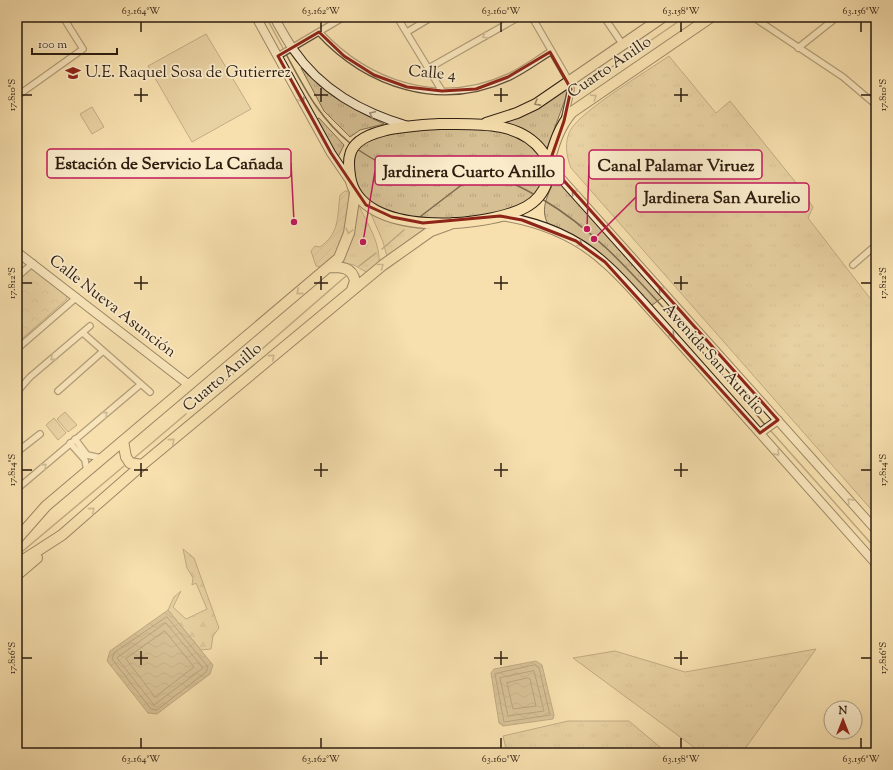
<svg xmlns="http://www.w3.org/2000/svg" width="893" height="770" font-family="'Sorts Mill Goudy',serif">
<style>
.grass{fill:url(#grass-tufts);stroke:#816e52}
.forest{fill:url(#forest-firs);stroke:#816e52}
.park{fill:url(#park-crowns);stroke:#816e52}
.garden{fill:url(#garden-furrows);stroke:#816e52}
.pitch{fill:#d5bf93;stroke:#816e52}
.water{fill:url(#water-waves);stroke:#7d6a4e}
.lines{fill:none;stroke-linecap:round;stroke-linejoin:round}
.shore{stroke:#705e44;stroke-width:1}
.stream{stroke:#7d6a4e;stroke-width:1.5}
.street-casing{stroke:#604e38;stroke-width:8}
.secondary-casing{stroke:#2d1d10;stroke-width:10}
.highway-casing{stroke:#2d1d10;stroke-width:12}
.street{stroke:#faebca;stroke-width:5.5}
.secondary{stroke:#faebca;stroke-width:8}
.highway{stroke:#f7e0ae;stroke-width:10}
.oneway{stroke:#9e8e76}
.oneway2{stroke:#9c8867}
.marked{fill:none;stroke:#8f2418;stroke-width:3;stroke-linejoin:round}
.ticks{fill:none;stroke:#2d1d10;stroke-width:1.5}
.labels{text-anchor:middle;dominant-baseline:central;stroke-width:3.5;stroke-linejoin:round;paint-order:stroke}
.street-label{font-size:16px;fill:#2d1d10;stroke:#faebca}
.poi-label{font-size:16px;fill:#2d1d10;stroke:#faebca;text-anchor:start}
.leader{fill:none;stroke:#c2185b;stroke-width:1.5}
.callout-dot{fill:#c2185b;stroke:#faebca;stroke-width:1.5}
.callout{fill:#faebca;stroke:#c2185b;stroke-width:1.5}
.callout-label{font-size:17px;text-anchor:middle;font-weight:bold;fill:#2d1d10}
.neatline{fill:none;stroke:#2d1d10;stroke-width:1.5}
.ticks-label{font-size:10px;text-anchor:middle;fill:#2d1d10}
</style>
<defs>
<pattern id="grass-tufts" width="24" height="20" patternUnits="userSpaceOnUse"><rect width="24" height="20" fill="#d5bf93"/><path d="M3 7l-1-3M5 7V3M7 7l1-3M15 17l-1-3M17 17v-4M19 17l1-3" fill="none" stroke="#b7a47e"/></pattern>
<pattern id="forest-firs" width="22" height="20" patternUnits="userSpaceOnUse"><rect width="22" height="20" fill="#d5bf93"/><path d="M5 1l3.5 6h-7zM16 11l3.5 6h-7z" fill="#b7a47e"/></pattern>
<pattern id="park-crowns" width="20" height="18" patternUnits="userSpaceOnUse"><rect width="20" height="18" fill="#d5bf93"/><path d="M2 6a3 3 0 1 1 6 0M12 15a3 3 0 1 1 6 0" fill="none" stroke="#b7a47e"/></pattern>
<pattern id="garden-furrows" width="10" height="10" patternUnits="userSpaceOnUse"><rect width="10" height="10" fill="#d5bf93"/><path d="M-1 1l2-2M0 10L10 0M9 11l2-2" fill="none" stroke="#b7a47e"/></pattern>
<pattern id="water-waves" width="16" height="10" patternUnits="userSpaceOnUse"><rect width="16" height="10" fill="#b29e78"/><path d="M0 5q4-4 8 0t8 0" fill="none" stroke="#918061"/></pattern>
</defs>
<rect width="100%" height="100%" fill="#f7e0ae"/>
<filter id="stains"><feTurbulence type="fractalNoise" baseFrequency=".005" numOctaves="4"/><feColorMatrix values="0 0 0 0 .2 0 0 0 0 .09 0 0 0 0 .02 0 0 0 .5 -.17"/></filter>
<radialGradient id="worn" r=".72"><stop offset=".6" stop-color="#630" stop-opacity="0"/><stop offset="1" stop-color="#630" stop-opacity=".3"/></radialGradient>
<path class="grass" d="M669 56 716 113 730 101 797 184 813 207 808 218 876 306V515L571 168C566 155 564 141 571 129 584 109 647 71 669 56Z
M301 68C326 91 352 110 384 124L360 130 350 137 324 111Z
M567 87 566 97 547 149C533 132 524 127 502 122Z
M319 118 344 145 338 157 317 119Z
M457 127C473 129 500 127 514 133 518 134 521 138 524 140 528 143 533 146 536 150 549 166 544 192 526 203 505 216 441 224 416 219 397 216 375 209 362 194 354 185 354 164 354 153L362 143 387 135 405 131Z
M556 177 663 297 651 306 585 243 548 224C539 208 549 193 556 177Z
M358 204C367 223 381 243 379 265L368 273 354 265 341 262Z
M371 214 405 226 429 230 416 235 387 257 383 242Z
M816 649 742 753H700L691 745 573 658 615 651 685 672Z
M568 721H629L667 753H507L503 736Z"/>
<path class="forest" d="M183 549 194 558 219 628 213 636 211 649 201 650 168 610 174 597 181 591 173 607 186 619 207 609 196 583 192 585 193 578 187 568Z"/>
<path class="park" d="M32 268 66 292 67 299 17 343V281Z"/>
<path class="garden" d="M345 191H348C352 204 343 245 336 256 333 261 325 264 321 267L316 266 311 251 315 246 320 247C340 233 337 217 340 195Z"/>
<path class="pitch" d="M206 34 251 109 192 142 148 66Z
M92 107 104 127 92 134 80 114Z
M65 412 77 425 68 432 57 419Z
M54 418 66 433 58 440 46 425Z"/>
<path class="water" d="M168 610 213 665 210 674 157 714 148 713 107 661 110 651Z
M536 661 542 665 554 715 553 719 503 726 499 723 491 673 494 669Z"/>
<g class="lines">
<path class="shore" d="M167 617 208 667 206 672 157 710 151 709 112 659 114 653Z
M166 623 203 668 154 705 117 658Z
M165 631 194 667 155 697 126 659Z
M535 665 539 668 550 715 504 722 495 674Z
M534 671 544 711 508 716 500 678Z
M528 678 530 679 536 706 513 709 507 683Z"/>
<path class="stream" d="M266 17 284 50
M286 54C305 89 319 118 351 144
M587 84 685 17
M357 149C369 157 384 166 398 171 430 181 463 172 496 178 510 181 523 188 535 195
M542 199C593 229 630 271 670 315 702 352 735 388 766 426
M421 216 472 177
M382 249 404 230
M359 266 376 253
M223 383 346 276
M770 430 876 549
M133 459 186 414
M17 556 124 466"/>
<g class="street-casing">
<path id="street" d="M397 17 442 91
M532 17 569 81 571 89 565 117
M604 17 623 45
M753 17 843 77 876 105
M874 17 876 19
M319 32C368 85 440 109 509 77 524 70 537 60 550 52
M407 32 432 17
M798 48 837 17
M278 56 344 17
M429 68 519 17
M17 96 83 49 63 17
M853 265 876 245
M17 277 33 263
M83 333 150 392
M17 349 77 297
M58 391 102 352
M17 392 30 377 90 326
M75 439 87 455 101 458
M70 443 85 460 87 471
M17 452 40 434
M17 489 141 384"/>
</g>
<g class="secondary-casing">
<path id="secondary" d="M256 17 331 153 350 181
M274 17C280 28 286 39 293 49 321 90 361 112 408 126
M549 165 876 530
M501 216C539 222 576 236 605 263 619 275 631 289 643 302L876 564
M17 252 189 385
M760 433 778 420"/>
</g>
<g class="highway-casing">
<path id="highway" d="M486 123 517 113 536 104 663 17
M439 124C474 124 519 120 542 151 556 170 546 196 526 207 487 228 358 239 350 176 349 169 348 162 350 155 356 127 415 126 439 124Z
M549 162C554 144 559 127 572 112L711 17
M329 267C342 267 352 267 355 281L352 290
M123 441 126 457 130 463 142 465
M17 539 46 506 339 258 349 233 355 193
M17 564 62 535 142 465 383 265 431 231 453 223
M17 575 37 558"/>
</g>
<use href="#street" class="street"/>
<use href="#secondary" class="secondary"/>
<use href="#highway" class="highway"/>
</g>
<defs><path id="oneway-chevron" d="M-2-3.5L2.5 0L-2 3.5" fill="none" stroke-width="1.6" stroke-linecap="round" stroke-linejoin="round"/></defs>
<g class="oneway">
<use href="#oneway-chevron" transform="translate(485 36) rotate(150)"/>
<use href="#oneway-chevron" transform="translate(302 100) rotate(62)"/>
<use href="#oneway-chevron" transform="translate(372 114) rotate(-155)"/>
<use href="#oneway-chevron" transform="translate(574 192) rotate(-132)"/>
<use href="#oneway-chevron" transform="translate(580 244) rotate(34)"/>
<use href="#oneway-chevron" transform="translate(661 289) rotate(-132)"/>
<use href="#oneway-chevron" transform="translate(672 335) rotate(48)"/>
<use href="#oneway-chevron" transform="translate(53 358) rotate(140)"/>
<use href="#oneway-chevron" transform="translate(105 414) rotate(-40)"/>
<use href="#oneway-chevron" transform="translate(777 453) rotate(48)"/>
<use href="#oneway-chevron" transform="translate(44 466) rotate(-40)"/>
<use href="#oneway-chevron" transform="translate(850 501) rotate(-132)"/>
</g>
<g class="oneway2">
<use href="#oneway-chevron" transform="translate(594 97) rotate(-33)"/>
<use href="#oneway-chevron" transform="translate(537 103) rotate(151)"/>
<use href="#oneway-chevron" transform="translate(349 231) rotate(104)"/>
<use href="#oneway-chevron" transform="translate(381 266) rotate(-38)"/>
<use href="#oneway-chevron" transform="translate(299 292) rotate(140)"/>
<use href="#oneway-chevron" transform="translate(272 357) rotate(-40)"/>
<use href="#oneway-chevron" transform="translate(172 441) rotate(-40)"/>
<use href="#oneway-chevron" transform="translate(92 510) rotate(-41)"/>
</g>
<path d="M0 0H893V770H0ZM319 32 344 56 374 75 407 87 442 91 476 89 508 77 550 52 571 89 564 121 549 164 778 420 760 433 605 262 576 241 522 220 500 216 423 223 392 217 366 205 331 153 278 56Z" fill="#f7e0ae" fill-opacity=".55" fill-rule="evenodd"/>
<path class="marked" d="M319 32 344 56 374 75 407 87 442 91 476 89 508 77 550 52 571 89 564 121 549 164 778 420 760 433 605 262 576 241 522 220 500 216 423 223 392 217 366 205 331 153 278 56Z"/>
<path class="ticks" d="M141 22V32M321 22V32M501 22V32M681 22V32M861 22V32M141 88V102M321 88V102M501 88V102M681 88V102M22 95H32M134 95H148M314 95H328M494 95H508M674 95H688M861 95H871M141 276V290M321 276V290M501 276V290M681 276V290M22 283H32M134 283H148M314 283H328M494 283H508M674 283H688M861 283H871M141 463V477M321 463V477M501 463V477M681 463V477M22 470H32M134 470H148M314 470H328M494 470H508M674 470H688M861 470H871M141 651V665M321 651V665M501 651V665M681 651V665M22 658H32M134 658H148M314 658H328M494 658H508M674 658H688M861 658H871M141 738V748M321 738V748M501 738V748M681 738V748M861 738V748"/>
<defs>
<g id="school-bare" transform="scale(1.2)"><path d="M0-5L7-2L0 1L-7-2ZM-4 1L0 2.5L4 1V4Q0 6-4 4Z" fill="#8f2418" stroke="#faebca" stroke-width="2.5" paint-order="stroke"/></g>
</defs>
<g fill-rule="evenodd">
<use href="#school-bare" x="73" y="73"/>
</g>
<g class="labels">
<g class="street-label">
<text transform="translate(610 68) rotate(-34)">Cuarto Anillo</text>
<text transform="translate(432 74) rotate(5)">Calle 4</text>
<text transform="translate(112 307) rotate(38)">Calle Nueva Asunción</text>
<text transform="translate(713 360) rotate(48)">Avenida San Aurelio</text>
<text transform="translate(223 378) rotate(-40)">Cuarto Anillo</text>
</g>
<g class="poi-label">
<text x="85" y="73">U.E. Raquel Sosa de Gutierrez</text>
</g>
</g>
<path class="leader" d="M294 222L291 163M587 229L589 165M363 242L375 171M594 239L636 197"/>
<g class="callout-dot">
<circle cx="294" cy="222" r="4"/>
<circle cx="587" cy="229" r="4"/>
<circle cx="363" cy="242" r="4"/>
<circle cx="594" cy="239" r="4"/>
</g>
<g class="callout">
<rect x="47" y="149" width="244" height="29" rx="4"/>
<rect x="589" y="150" width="173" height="29" rx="4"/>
<rect x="375" y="156" width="189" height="29" rx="4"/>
<rect x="636" y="183" width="173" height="29" rx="4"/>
</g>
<g class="callout-label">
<text x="169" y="169">Estación de Servicio La Cañada</text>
<text x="676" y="171">Canal Palamar Viruez</text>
<text x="469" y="177">Jardinera Cuarto Anillo</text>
<text x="722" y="203">Jardinera San Aurelio</text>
</g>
<rect width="893" height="770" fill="none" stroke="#f7e0ae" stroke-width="44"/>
<g transform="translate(843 720)"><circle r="19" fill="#faebca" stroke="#a89980"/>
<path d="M0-3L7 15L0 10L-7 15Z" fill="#8f2418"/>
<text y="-6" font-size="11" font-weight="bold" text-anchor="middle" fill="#2d1d10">N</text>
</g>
<path d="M32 48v6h85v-6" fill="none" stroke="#2d1d10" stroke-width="2"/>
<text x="38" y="48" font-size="12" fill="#2d1d10" stroke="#faebca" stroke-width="3" paint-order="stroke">100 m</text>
<rect x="22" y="22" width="849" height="726" class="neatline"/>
<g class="ticks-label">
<text x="141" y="14">63.164°W</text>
<text x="321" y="14">63.162°W</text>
<text x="501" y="14">63.160°W</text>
<text x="681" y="14">63.158°W</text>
<text x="861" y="14">63.156°W</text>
<text transform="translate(11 95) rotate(-90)" y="4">17.810°S</text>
<text transform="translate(882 95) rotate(-90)" y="4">17.810°S</text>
<text transform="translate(11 283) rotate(-90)" y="4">17.812°S</text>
<text transform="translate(882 283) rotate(-90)" y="4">17.812°S</text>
<text transform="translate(11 470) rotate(-90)" y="4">17.814°S</text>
<text transform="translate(882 470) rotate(-90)" y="4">17.814°S</text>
<text transform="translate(11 658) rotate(-90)" y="4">17.816°S</text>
<text transform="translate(882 658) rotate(-90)" y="4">17.816°S</text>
<text x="141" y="762">63.164°W</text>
<text x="321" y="762">63.162°W</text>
<text x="501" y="762">63.160°W</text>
<text x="681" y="762">63.158°W</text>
<text x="861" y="762">63.156°W</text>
</g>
<rect width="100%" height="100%" filter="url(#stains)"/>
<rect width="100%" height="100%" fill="url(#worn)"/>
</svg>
